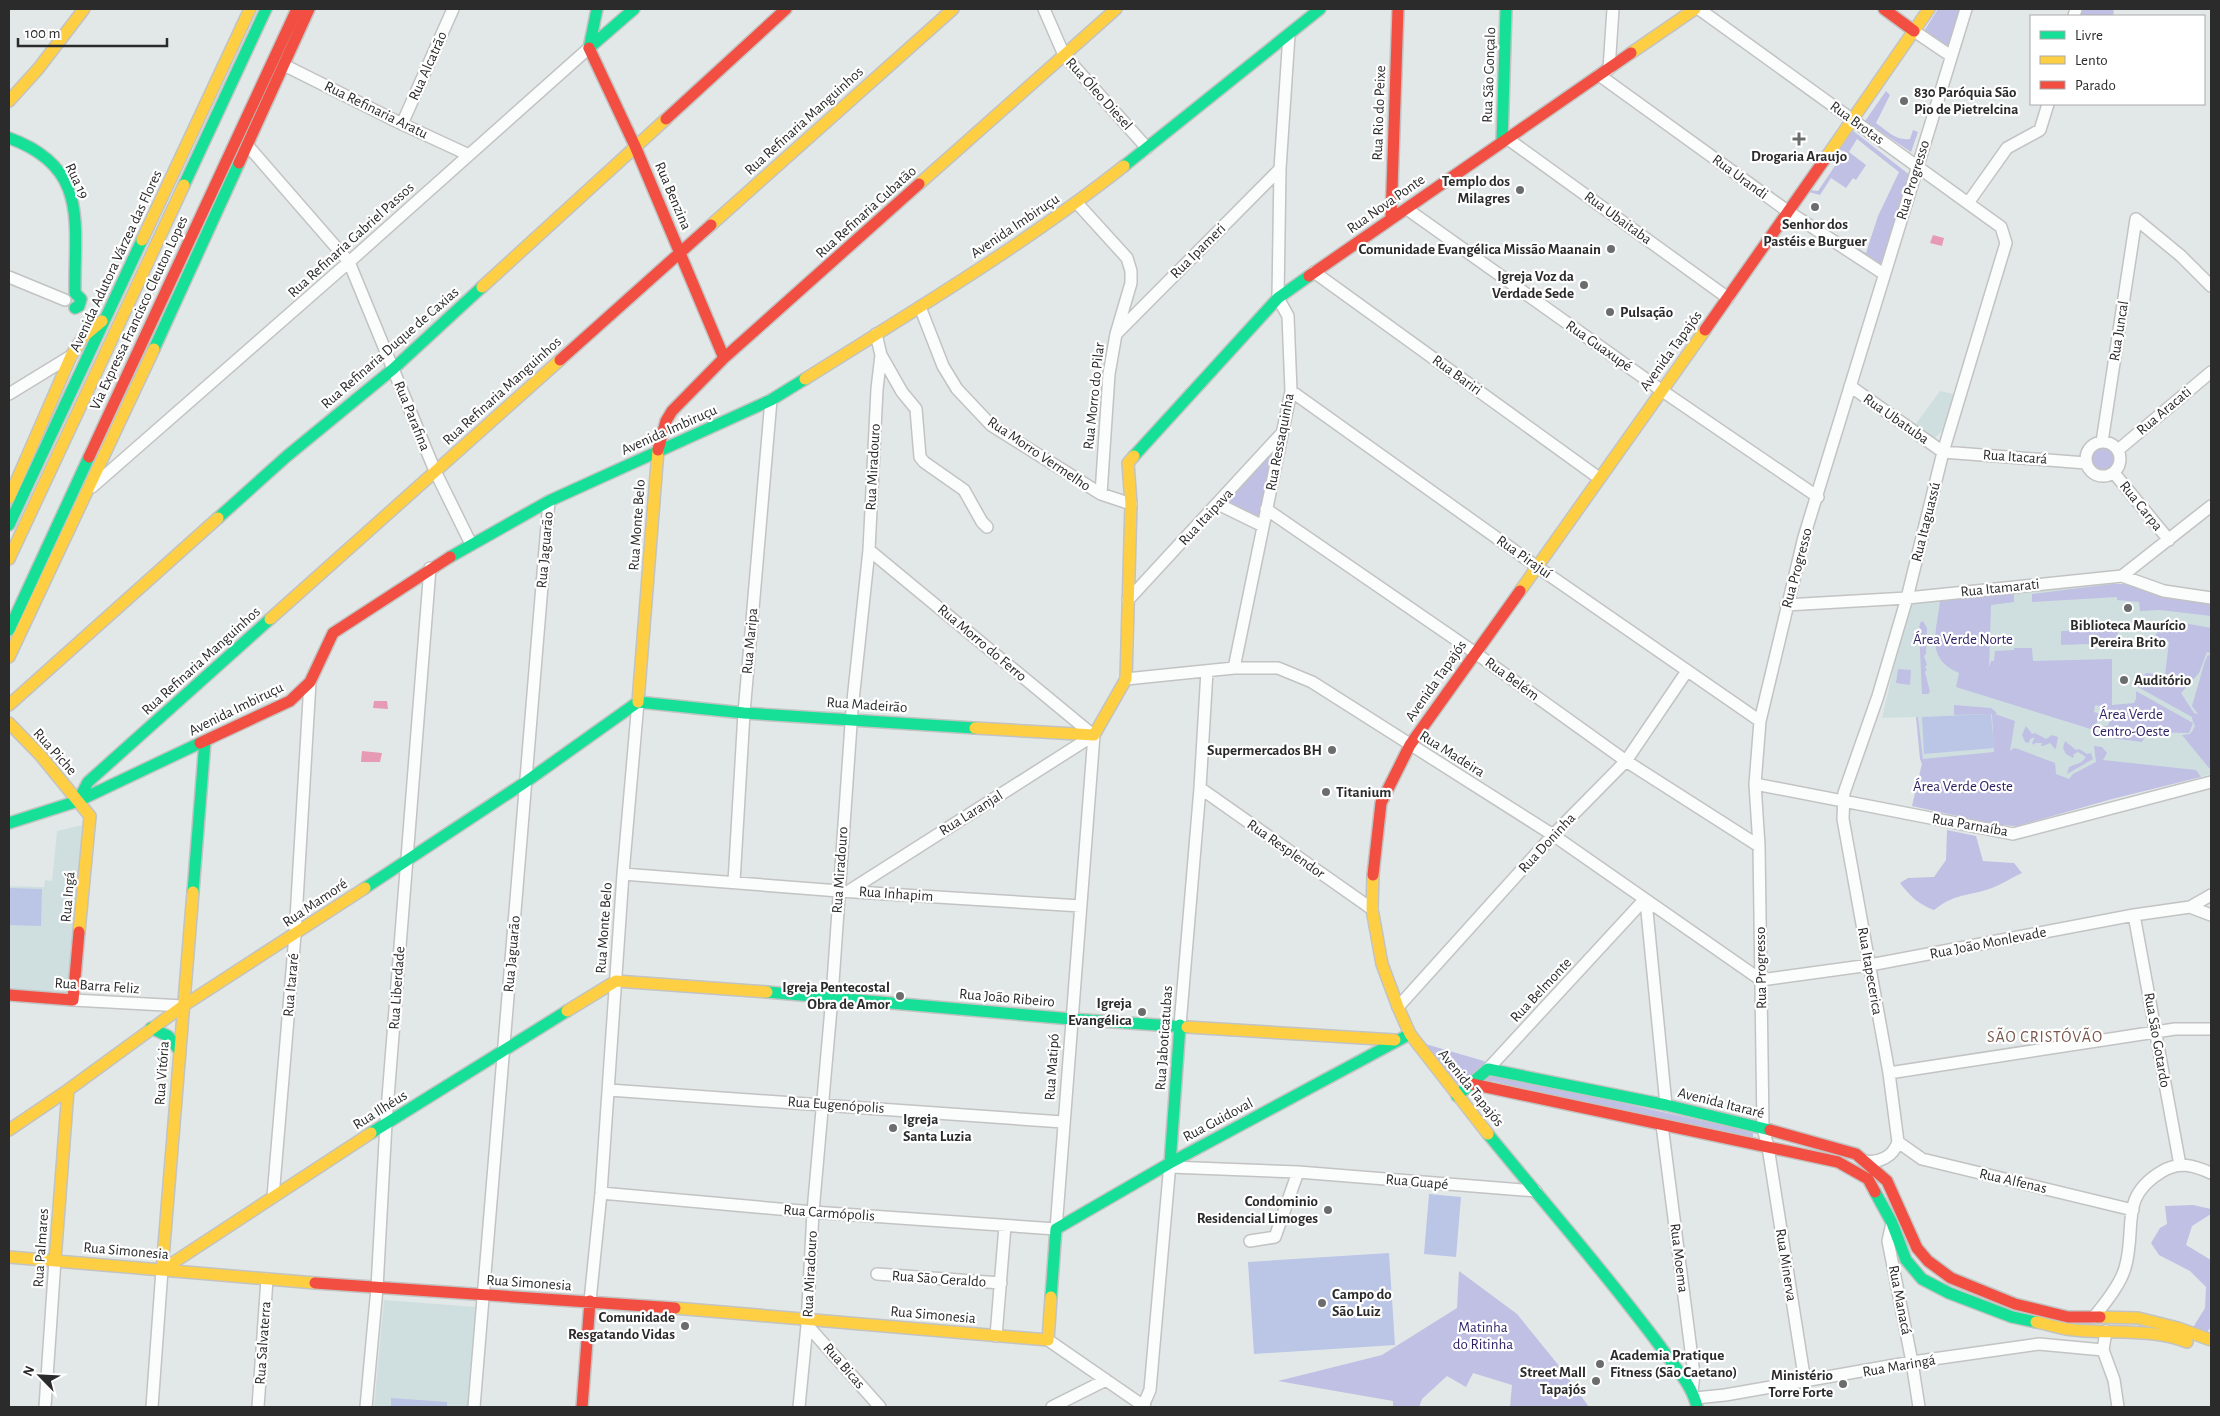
<svg xmlns="http://www.w3.org/2000/svg" width="2220" height="1416" font-family="'Alegreya Sans',sans-serif">
<style>
.education{fill:#cfdfe0}
.green{fill:#bfc0e3}
.pitch{fill:#bbc5e6}
.water{fill:#e69ab4}
.lines{fill:none;stroke-linecap:round;stroke-linejoin:round}
.street-casing{stroke:#c2c3c2;stroke-width:14}
.fast-casing{stroke:#c2c3c2;stroke-width:14}
.slow-casing{stroke:#c2c3c2;stroke-width:14}
.jam-casing{stroke:#c2c3c2;stroke-width:14}
.street{stroke:#fbfcfc;stroke-width:11}
.fast{stroke:#16e098;stroke-width:11}
.slow{stroke:#ffcf43;stroke-width:11}
.jam{stroke:#f24e42;stroke-width:11}
.poi-dot{fill:#6b6d6d;stroke:#fff;stroke-width:2}
.labels{text-anchor:middle;dominant-baseline:central;stroke-width:4.5;stroke-linejoin:round;paint-order:stroke}
.street-label{font-size:15px;fill:#2b2b2b;stroke:#fff}
.poi-label{font-size:15px;font-weight:bold;fill:#2b2b2b;stroke:#fff;text-anchor:end}
.park-label{font-size:15px;fill:#2c1f64;stroke:#fff}
.neighbourhood-label{font-size:16px;letter-spacing:1px;fill:#79574e;stroke:#fff}
</style>
<rect width="100%" height="100%" fill="#e2e8e8"/>
<path class="education" d="M1940 391 1959 395 1947 426 1935 438 1915 425Z
M2112 584H2126L2172 598 2211 600V774L2112 799 2017 826 1999 825 1912 806 1923 759 1918 717 1882 718 1909 602Z
M82 825 71 997 9 991V886L44 887 45 880 52 881 57 831Z
M384 1300 476 1307 468 1407H374Z"/>
<path class="green" d="M1938 9H1960L1950 48 1924 31Z
M2083 9H2114L2113 16H2081Z
M1886 91 1890 95 1876 123C1887 131 1896 141 1910 139L1913 130 1918 132 1911 152 1865 121Z
M1852 130 1911 176 1883 264H1875L1826 231 1827 229 1866 253 1878 216 1899 172 1857 139 1849 152 1866 165 1856 180 1853 178 1846 188 1831 178 1820 195 1809 192 1810 190 1818 191 1845 151 1838 150Z
M1281 437 1262 524 1222 504Z
M2088 460a15 15 0 1 1 30 0a15 15 0 1 1-30 0Z
M2112 584H2126L2172 598 2211 600V616L2160 610 2140 611 2139 602 2117 600V597L2032 602V594Z
M2014 594V602L1991 605 1989 667 1991 661H1994L1995 651 2014 650V648H2032L2033 661 2112 659V705L2134 703 2136 699V691L2193 723 2189 733 2147 732 2142 742 2103 737 2104 726H2108L2110 718 2105 717V707L2095 705 2094 712 2100 714 2094 730 1956 687 1959 673C1924 658 1937 632 1940 601Z
M1923 621 1927 628 1926 654 1924 656 1927 665 1925 667 1927 670 1925 672 1930 692 1928 694H1922L1919 629 1920 623Z
M2173 621 2211 628V653L2207 652 2199 673 2181 693 2194 713 2198 714 2192 706 2205 661 2208 655 2211 656V768H2209L2182 735 2190 734C2199 723 2192 725 2192 717L2136 686 2146 673 2165 675 2169 642 2155 641C2157 628 2160 624 2173 621Z
M2118 629 2117 643 2061 645V631Z
M1898 669 1911 670 1910 685 1896 683Z
M1954 705 1991 708 1997 713 1995 714 2015 721 2010 751 2014 748 2018 749 2055 763 2056 774 2069 779 2073 774 2096 762 2094 746 2102 747 2107 753 2103 760 2196 770 2201 777 2112 799 2017 826 1999 825 1912 806 1922 764 1920 759 1916 717H1918L1923 759 1994 752 1992 714 1954 715Z
M2026 726 2032 734 2035 733 2046 739 2052 735 2058 737 2056 748 2055 749 2050 743 2043 746H2041L2042 743H2035L2034 745 2032 743 2035 737 2030 739 2029 743 2025 742 2022 735Z
M2065 741 2076 750 2079 749 2087 754 2091 753 2093 759 2067 774 2069 767 2082 762 2086 757 2078 752 2074 754 2073 758 2066 754 2063 748Z
M1947 830 1976 836 1983 861 2014 863 2022 873C2011 878 1998 887 1986 890 1962 897 1955 894 1934 910 1918 904 1910 896 1900 883L1908 878 1934 877 1946 860Z
M1422 1043 1484 1061 1496 1075 1753 1132V1140L1492 1081 1456 1084Z
M2193 1205 2211 1209V1214L2192 1226 2186 1245 2211 1260V1327L2205 1335 2192 1329 2205 1308 2206 1287 2190 1271 2159 1255 2151 1243 2160 1228 2167 1224 2165 1206Z
M1459 1271 1517 1314 1564 1372 1589 1407H1510L1512 1385 1473 1373 1466 1387 1447 1376 1422 1399 1419 1407H1393V1401L1278 1381 1382 1355 1457 1308Z"/>
<path class="pitch" d="M1991 714 1994 748 1924 754 1922 717Z
M9 888 42 889 41 926 9 925Z
M1429 1194 1461 1197 1456 1257 1424 1254Z
M1389 1253 1395 1345 1254 1354 1248 1262Z
M391 1398 447 1402V1407H391Z"/>
<path class="water" d="M1933 235 1944 238 1942 246 1930 243Z
M374 701H387L388 709 373 708Z
M362 751 382 753 380 762H361Z"/>
<g class="lines">
<g class="street-casing">
<path id="street" d="M1044 9 1064 55 1147 148
M1699 9 2001 227 2006 243 1943 452 1907 598 1878 696 1844 793 1843 819 1889 1073 1898 1142C1893 1157 1879 1163 1865 1161
M2074 16 2076 9
M1914 31 1951 56
M284 65 402 124 469 155
M1609 69 1613 9
M1599 75 1786 210 1884 274
M402 124 453 9
M1508 139 1728 298
M248 146 349 262 435 471 471 544
M1077 203 1127 258 1131 271V283L1116 334 1109 374 1101 494
M1968 203 2007 148 2040 130 2048 104
M1407 209 1661 390 1818 497
M2136 219 2181 256 2211 286
M1314 272 1599 478
M9 277 65 300
M920 307 943 366 957 389 991 425 1101 494 1131 504
M1117 333 1280 169
M881 355 902 392 916 409 920 457 924 462 964 490 982 522 987 527
M1850 386 1943 452 2086 463
M1291 391 1536 566 1760 721
M9 394 71 356
M2086 459a17 17 0 1 1 34 0a17 17 0 1 1-34 0Z
M2102 442 2136 219
M2118 450 2211 372
M2114 473 2169 540
M92 487 349 262 589 48
M1218 504 1263 526
M1266 509 1474 652 1626 761 1759 846
M869 550 1093 735
M2122 576 2211 506
M1128 600 1282 433
M1786 605 1907 598 2122 576 2164 591 2211 598
M1234 668 1291 391 1288 316 1278 298 1280 169 1289 35
M1126 679 1234 668H1278L1312 682 1553 835 1761 980
M1755 784 2013 834 2211 782
M1200 788 1372 909
M623 874 839 891 1081 906
M734 882 744 713 771 400
M849 891 1094 735
M1646 901 1666 1105
M2190 907 2211 915
M2134 915 2180 1165
M1761 980 1870 965 2134 915 2190 907 2211 895
M73 1000 183 1006
M1398 1007 1553 835 1626 761 1687 671
M1180 1025 1200 788 1207 671
M1488 1069 1644 900
M1889 1073 2175 1029H2211
M609 1090 1063 1122
M1662 1125 1694 1374 1692 1392
M1898 1142 1922 1159 2133 1210
M1170 1167 1298 1172 1536 1191
M601 1193 813 1212 1056 1229 1094 735
M273 1197 295 935 310 682
M1892 1223 1888 1241 1912 1362 1919 1407
M1250 1241 1275 1237 1298 1172
M877 1274 1001 1283
M590 1301 601 1193 623 874 638 702
M2094 1317C2105 1303 2120 1285 2125 1268 2137 1228 2118 1198 2161 1172 2179 1161 2193 1165 2211 1173
M807 1325 880 1407
M2106 1331 2103 1350 2114 1380 2118 1407
M996 1336 1005 1226
M1048 1340 1145 1407
M1805 1382 1768 1147 1763 1128 1759 846 1755 784 1760 721 1804 537 1966 9
M1695 1398 1725 1395 1912 1362 2039 1344 2103 1350
M1143 1406 1150 1390 1170 1163
M45 1407 55 1260
M152 1407 162 1270
M258 1407 267 1279
M366 1407 377 1288 386 1123 430 568
M474 1407 549 501
M799 1407 807 1325 813 1212 832 997 852 710 869 550 877 389 881 355 876 334
M1052 1407 1106 1380"/>
</g>
<g class="fast-casing">
<path id="fast" d="M589 48 634 9
M589 48 597 9
M9 138C90 167 74 224 75 293L81 299 79 306 75 308
M1502 142 1506 9
M1124 166 1320 9
M184 185 266 9
M154 349 239 163
M1134 456 1278 298 1309 276
M218 518 287 456 393 369 482 287
M9 525 142 240
M450 557 549 501 771 400 805 379
M9 630 89 457
M638 702 744 713 975 728
M78 801 88 782 270 619
M9 823 78 801 200 743
M365 888 527 781 638 702
M193 892 205 741
M767 992 1071 1019 1187 1027
M151 1028 168 1036 179 1050
M1457 1096 1488 1069 1666 1105 1770 1130
M371 1133 567 1011
M1488 1134C1545 1204 1606 1273 1660 1346 1673 1365 1692 1384 1697 1407
M1170 1163 1180 1025
M1875 1192 1892 1223 1906 1260 1922 1279 1949 1293 2012 1317 2036 1322
M1051 1297 1056 1229 1170 1163 1410 1034"/>
</g>
<g class="slow-casing">
<path id="slow" d="M1631 53 1695 9
M9 101 38 69 84 9
M1825 159 1929 9
M919 184 1116 9
M711 225 953 9
M142 240 250 9
M482 287 666 119
M805 379C913 311 1024 245 1124 166
M9 498 71 356 83 337 102 321
M9 559 184 185
M1520 591 1705 330
M270 619 560 360
M9 657 154 349
M638 702 658 450
M9 705 218 518
M9 723 41 756 90 816 79 932
M975 728 1094 735 1126 679 1131 504 1128 463 1134 456
M1373 875 1372 909 1382 964 1398 1007 1410 1034 1488 1134
M567 1011 616 981 767 992
M1187 1027 1395 1040
M9 1130 68 1090 183 1006 365 888
M9 1257 315 1283
M55 1260 68 1090
M162 1270 371 1133
M162 1270 193 892
M675 1308 1048 1340 1051 1297
M2100 1317 2138 1318 2178 1328 2211 1340
M2036 1322C2046 1324 2056 1327 2066 1329 2106 1335 2149 1327 2187 1342"/>
</g>
<g class="jam-casing">
<path id="jam" d="M1884 9 1914 31
M589 48 635 146 724 358
M666 119 786 9
M239 163 309 9
M1391 219 1398 9
M1309 276 1631 53
M1705 330 1825 159
M560 360 711 225
M658 450 666 421 672 411 724 358 919 184
M89 457 297 9
M200 743 290 701 310 682 333 633 450 557
M1373 875 1381 803 1410 745 1520 591
M9 995 73 1000 79 932
M1472 1084 1838 1162 1868 1179 1875 1192
M1770 1130 1856 1154 1887 1181 1917 1248 1928 1261 1951 1278 2015 1304 2068 1317H2100
M315 1283 675 1308
M582 1407 590 1301"/>
</g>
<use href="#street" class="street"/>
<use href="#fast" class="fast"/>
<use href="#slow" class="slow"/>
<use href="#jam" class="jam"/>
</g>
<g class="poi-dot">
<circle cx="1904" cy="101" r="5"/>
<path d="M1796.5 131.5h5v5h5v5h-5v5h-5v-5h-5v-5h5z"/>
<circle cx="1520" cy="190" r="5"/>
<circle cx="1815" cy="207" r="5"/>
<circle cx="1611" cy="249" r="5"/>
<circle cx="1584" cy="285" r="5"/>
<circle cx="1610" cy="312" r="5"/>
<circle cx="2128" cy="608" r="5"/>
<circle cx="2124" cy="680" r="5"/>
<circle cx="1332" cy="750" r="5"/>
<circle cx="1326" cy="792" r="5"/>
<circle cx="900" cy="996" r="5"/>
<circle cx="1142" cy="1012" r="5"/>
<circle cx="893" cy="1128" r="5"/>
<circle cx="1328" cy="1210" r="5"/>
<circle cx="1322" cy="1303" r="5"/>
<circle cx="685" cy="1326" r="5"/>
<circle cx="1600" cy="1364" r="5"/>
<circle cx="1596" cy="1381" r="5"/>
<circle cx="1843" cy="1384" r="5"/>
</g>
<g class="labels">
<g class="street-label">
<text transform="translate(428 66) rotate(-66)">Rua Alcatrão</text>
<text transform="translate(1489 75) rotate(-88)">Rua São Gonçalo</text>
<text transform="translate(1099 94) rotate(48)">Rua Óleo Diesel</text>
<text transform="translate(376 110) rotate(26)">Rua Refinaria Aratu</text>
<text transform="translate(1379 113) rotate(-88)">Rua Rio do Peixe</text>
<text transform="translate(804 121) rotate(-42)">Rua Refinaria Manguinhos</text>
<text transform="translate(1857 123) rotate(36)">Rua Brotas</text>
<text transform="translate(1740 177) rotate(36)">Rua Urandi</text>
<text transform="translate(1913 180) rotate(-73)">Rua Progresso</text>
<text transform="translate(77 181) rotate(65)">Rua 19</text>
<text transform="translate(673 196) rotate(67)">Rua Benzina</text>
<text transform="translate(1386 204) rotate(-35)">Rua Nova Ponte</text>
<text transform="translate(866 212) rotate(-42)">Rua Refinaria Cubatão</text>
<text transform="translate(1618 218) rotate(36)">Rua Ubaitaba</text>
<text transform="translate(1015 226) rotate(-34)">Avenida Imbiruçu</text>
<text transform="translate(351 240) rotate(-42)">Rua Refinaria Gabriel Passos</text>
<text transform="translate(1198 251) rotate(-45)">Rua Ipameri</text>
<text transform="translate(116 261) rotate(-65)">Avenida Adutora Várzea das Flores</text>
<text transform="translate(139 313) rotate(-65)">Via Expressa Francisco Cleuton Lopes</text>
<text transform="translate(2119 331) rotate(-81)">Rua Juncal</text>
<text transform="translate(1599 346) rotate(35)">Rua Guaxupé</text>
<text transform="translate(390 348) rotate(-41)">Rua Refinaria Duque de Caxias</text>
<text transform="translate(1671 351) rotate(-54)">Avenida Tapajós</text>
<text transform="translate(1457 375) rotate(36)">Rua Bariri</text>
<text transform="translate(502 391) rotate(-42)">Rua Refinaria Manguinhos</text>
<text transform="translate(1094 396) rotate(-84)">Rua Morro do Pilar</text>
<text transform="translate(2164 411) rotate(-40)">Rua Aracati</text>
<text transform="translate(412 416) rotate(68)">Rua Parafina</text>
<text transform="translate(1896 419) rotate(35)">Rua Ubatuba</text>
<text transform="translate(669 430) rotate(-24)">Avenida Imbiruçu</text>
<text transform="translate(1280 442) rotate(-79)">Rua Ressaquinha</text>
<text transform="translate(1039 454) rotate(34)">Rua Morro Vermelho</text>
<text transform="translate(2015 457) rotate(4)">Rua Itacará</text>
<text transform="translate(873 467) rotate(-87)">Rua Miradouro</text>
<text transform="translate(2141 506) rotate(51)">Rua Carpa</text>
<text transform="translate(1206 517) rotate(-47)">Rua Itaipava</text>
<text transform="translate(1926 522) rotate(-76)">Rua Itaguassú</text>
<text transform="translate(637 525) rotate(-86)">Rua Monte Belo</text>
<text transform="translate(545 550) rotate(-85)">Rua Jaguarão</text>
<text transform="translate(1524 557) rotate(35)">Rua Pirajuí</text>
<text transform="translate(1797 568) rotate(-75)">Rua Progresso</text>
<text transform="translate(2000 588) rotate(-6)">Rua Itamarati</text>
<text transform="translate(750 641) rotate(-85)">Rua Maripa</text>
<text transform="translate(982 643) rotate(40)">Rua Morro do Ferro</text>
<text transform="translate(201 661) rotate(-42)">Rua Refinaria Manguinhos</text>
<text transform="translate(1512 679) rotate(36)">Rua Belém</text>
<text transform="translate(1436 681) rotate(-55)">Avenida Tapajós</text>
<text transform="translate(867 705) rotate(4)">Rua Madeirão</text>
<text transform="translate(236 709) rotate(-26)">Avenida Imbiruçu</text>
<text transform="translate(55 752) rotate(48)">Rua Piche</text>
<text transform="translate(1452 754) rotate(32)">Rua Madeira</text>
<text transform="translate(971 813) rotate(-32)">Rua Laranjal</text>
<text transform="translate(1970 825) rotate(10)">Rua Parnaíba</text>
<text transform="translate(1547 843) rotate(-47)">Rua Doninha</text>
<text transform="translate(1286 849) rotate(35)">Rua Resplendor</text>
<text transform="translate(840 870) rotate(-86)">Rua Miradouro</text>
<text transform="translate(896 894) rotate(4)">Rua Inhapim</text>
<text transform="translate(68 897) rotate(-85)">Rua Ingá</text>
<text transform="translate(315 903) rotate(-34)">Rua Mamoré</text>
<text transform="translate(604 928) rotate(-86)">Rua Monte Belo</text>
<text transform="translate(1988 943) rotate(-11)">Rua João Monlevade</text>
<text transform="translate(512 954) rotate(-85)">Rua Jaguarão</text>
<text transform="translate(1761 968) rotate(-91)">Rua Progresso</text>
<text transform="translate(1870 971) rotate(80)">Rua Itapecerica</text>
<text transform="translate(291 985) rotate(-85)">Rua Itararé</text>
<text transform="translate(97 986) rotate(4)">Rua Barra Feliz</text>
<text transform="translate(397 988) rotate(-86)">Rua Liberdade</text>
<text transform="translate(1541 990) rotate(-47)">Rua Belmonte</text>
<text transform="translate(1007 998) rotate(5)">Rua João Ribeiro</text>
<text transform="translate(1164 1038) rotate(-86)">Rua Jaboticatubas</text>
<text transform="translate(2157 1040) rotate(80)">Rua São Gotardo</text>
<text transform="translate(1052 1067) rotate(-86)">Rua Matipó</text>
<text transform="translate(162 1073) rotate(-86)">Rua Vitória</text>
<text transform="translate(1471 1088) rotate(51)">Avenida Tapajós</text>
<text transform="translate(1721 1103) rotate(14)">Avenida Itararé</text>
<text transform="translate(836 1105) rotate(4)">Rua Eugenópolis</text>
<text transform="translate(380 1110) rotate(-32)">Rua Ilhéus</text>
<text transform="translate(1218 1120) rotate(-28)">Rua Guidoval</text>
<text transform="translate(2013 1181) rotate(13)">Rua Alfenas</text>
<text transform="translate(1417 1182) rotate(5)">Rua Guapé</text>
<text transform="translate(829 1213) rotate(4)">Rua Carmópolis</text>
<text transform="translate(41 1248) rotate(-86)">Rua Palmares</text>
<text transform="translate(126 1251) rotate(5)">Rua Simonesia</text>
<text transform="translate(1679 1258) rotate(83)">Rua Moema</text>
<text transform="translate(1786 1265) rotate(81)">Rua Minerva</text>
<text transform="translate(810 1274) rotate(-87)">Rua Miradouro</text>
<text transform="translate(939 1279) rotate(4)">Rua São Geraldo</text>
<text transform="translate(529 1283) rotate(4)">Rua Simonesia</text>
<text transform="translate(1900 1300) rotate(79)">Rua Manacá</text>
<text transform="translate(933 1315) rotate(5)">Rua Simonesia</text>
<text transform="translate(263 1343) rotate(-86)">Rua Salvaterra</text>
<text transform="translate(844 1366) rotate(49)">Rua Bicas</text>
<text transform="translate(1899 1366) rotate(-10)">Rua Maringá</text>
</g>
<g class="poi-label">
<text x="1914" y="92" text-anchor="start">830 Paróquia São<tspan x="1914" dy="17">Pio de Pietrelcina</tspan></text>
<text x="1799" y="156" text-anchor="middle">Drogaria Araujo</text>
<text x="1510" y="181">Templo dos<tspan x="1510" dy="17">Milagres</tspan></text>
<text x="1815" y="224" text-anchor="middle">Senhor dos<tspan x="1815" dy="17">Pastéis e Burguer</tspan></text>
<text x="1601" y="249">Comunidade Evangélica Missão Maanain</text>
<text x="1574" y="276">Igreja Voz da<tspan x="1574" dy="17">Verdade Sede</tspan></text>
<text x="1620" y="312" text-anchor="start">Pulsação</text>
<text x="2128" y="625" text-anchor="middle">Biblioteca Maurício<tspan x="2128" dy="17">Pereira Brito</tspan></text>
<text x="2134" y="680" text-anchor="start">Auditório</text>
<text x="1322" y="750">Supermercados BH</text>
<text x="1336" y="792" text-anchor="start">Titanium</text>
<text x="890" y="987">Igreja Pentecostal<tspan x="890" dy="17">Obra de Amor</tspan></text>
<text x="1132" y="1003">Igreja<tspan x="1132" dy="17">Evangélica</tspan></text>
<text x="903" y="1119" text-anchor="start">Igreja<tspan x="903" dy="17">Santa Luzia</tspan></text>
<text x="1318" y="1201">Condominio<tspan x="1318" dy="17">Residencial Limoges</tspan></text>
<text x="1332" y="1294" text-anchor="start">Campo do<tspan x="1332" dy="17">São Luiz</tspan></text>
<text x="675" y="1317">Comunidade<tspan x="675" dy="17">Resgatando Vidas</tspan></text>
<text x="1610" y="1355" text-anchor="start">Academia Pratique<tspan x="1610" dy="17">Fitness (São Caetano)</tspan></text>
<text x="1586" y="1372">Street Mall<tspan x="1586" dy="17">Tapajós</tspan></text>
<text x="1833" y="1375">Ministério<tspan x="1833" dy="17">Torre Forte</tspan></text>
</g>
<g class="park-label">
<text x="1963" y="639">Área Verde Norte</text>
<text x="2131" y="714">Área Verde<tspan x="2131" dy="17">Centro-Oeste</tspan></text>
<text x="1963" y="786">Área Verde Oeste</text>
<text x="1483" y="1327">Matinha<tspan x="1483" dy="17">do Ritinha</tspan></text>
</g>
<g class="neighbourhood-label">
<text x="2045" y="1037">SÃO CRISTÓVÃO</text>
</g>
</g>
<rect width="2220" height="1416" fill="none" stroke="#2b2b2b" stroke-width="20"/>
<rect x="2030" y="15" width="175" height="90" fill="#ffffff" stroke="#aaaaaa"/>
<rect x="2040" y="31" width="25" height="8" fill="#16e098" stroke="#aaaaaa"/>
<text x="2075" y="40" font-size="15" fill="#2b2b2b">Livre</text>
<rect x="2040" y="56" width="25" height="8" fill="#ffcf43" stroke="#aaaaaa"/>
<text x="2075" y="65" font-size="15" fill="#2b2b2b">Lento</text>
<rect x="2040" y="81" width="25" height="8" fill="#f24e42" stroke="#aaaaaa"/>
<text x="2075" y="90" font-size="15" fill="#2b2b2b">Parado</text>
<g transform="translate(40 1376) rotate(294)" stroke="#ffffff" stroke-width="4" paint-order="stroke">
<path d="M0-4L9 19L0 12L-9 19Z" fill="#2b2b2b"/>
<text y="-8" font-size="14" font-weight="bold" text-anchor="middle" fill="#2b2b2b">N</text>
</g>
<path d="M18 38v8h149v-8" fill="none" stroke="#2b2b2b" stroke-width="2.5"/>
<text x="25" y="38" font-size="15" fill="#2b2b2b" stroke="#ffffff" stroke-width="4" paint-order="stroke">100 m</text>
</svg>
